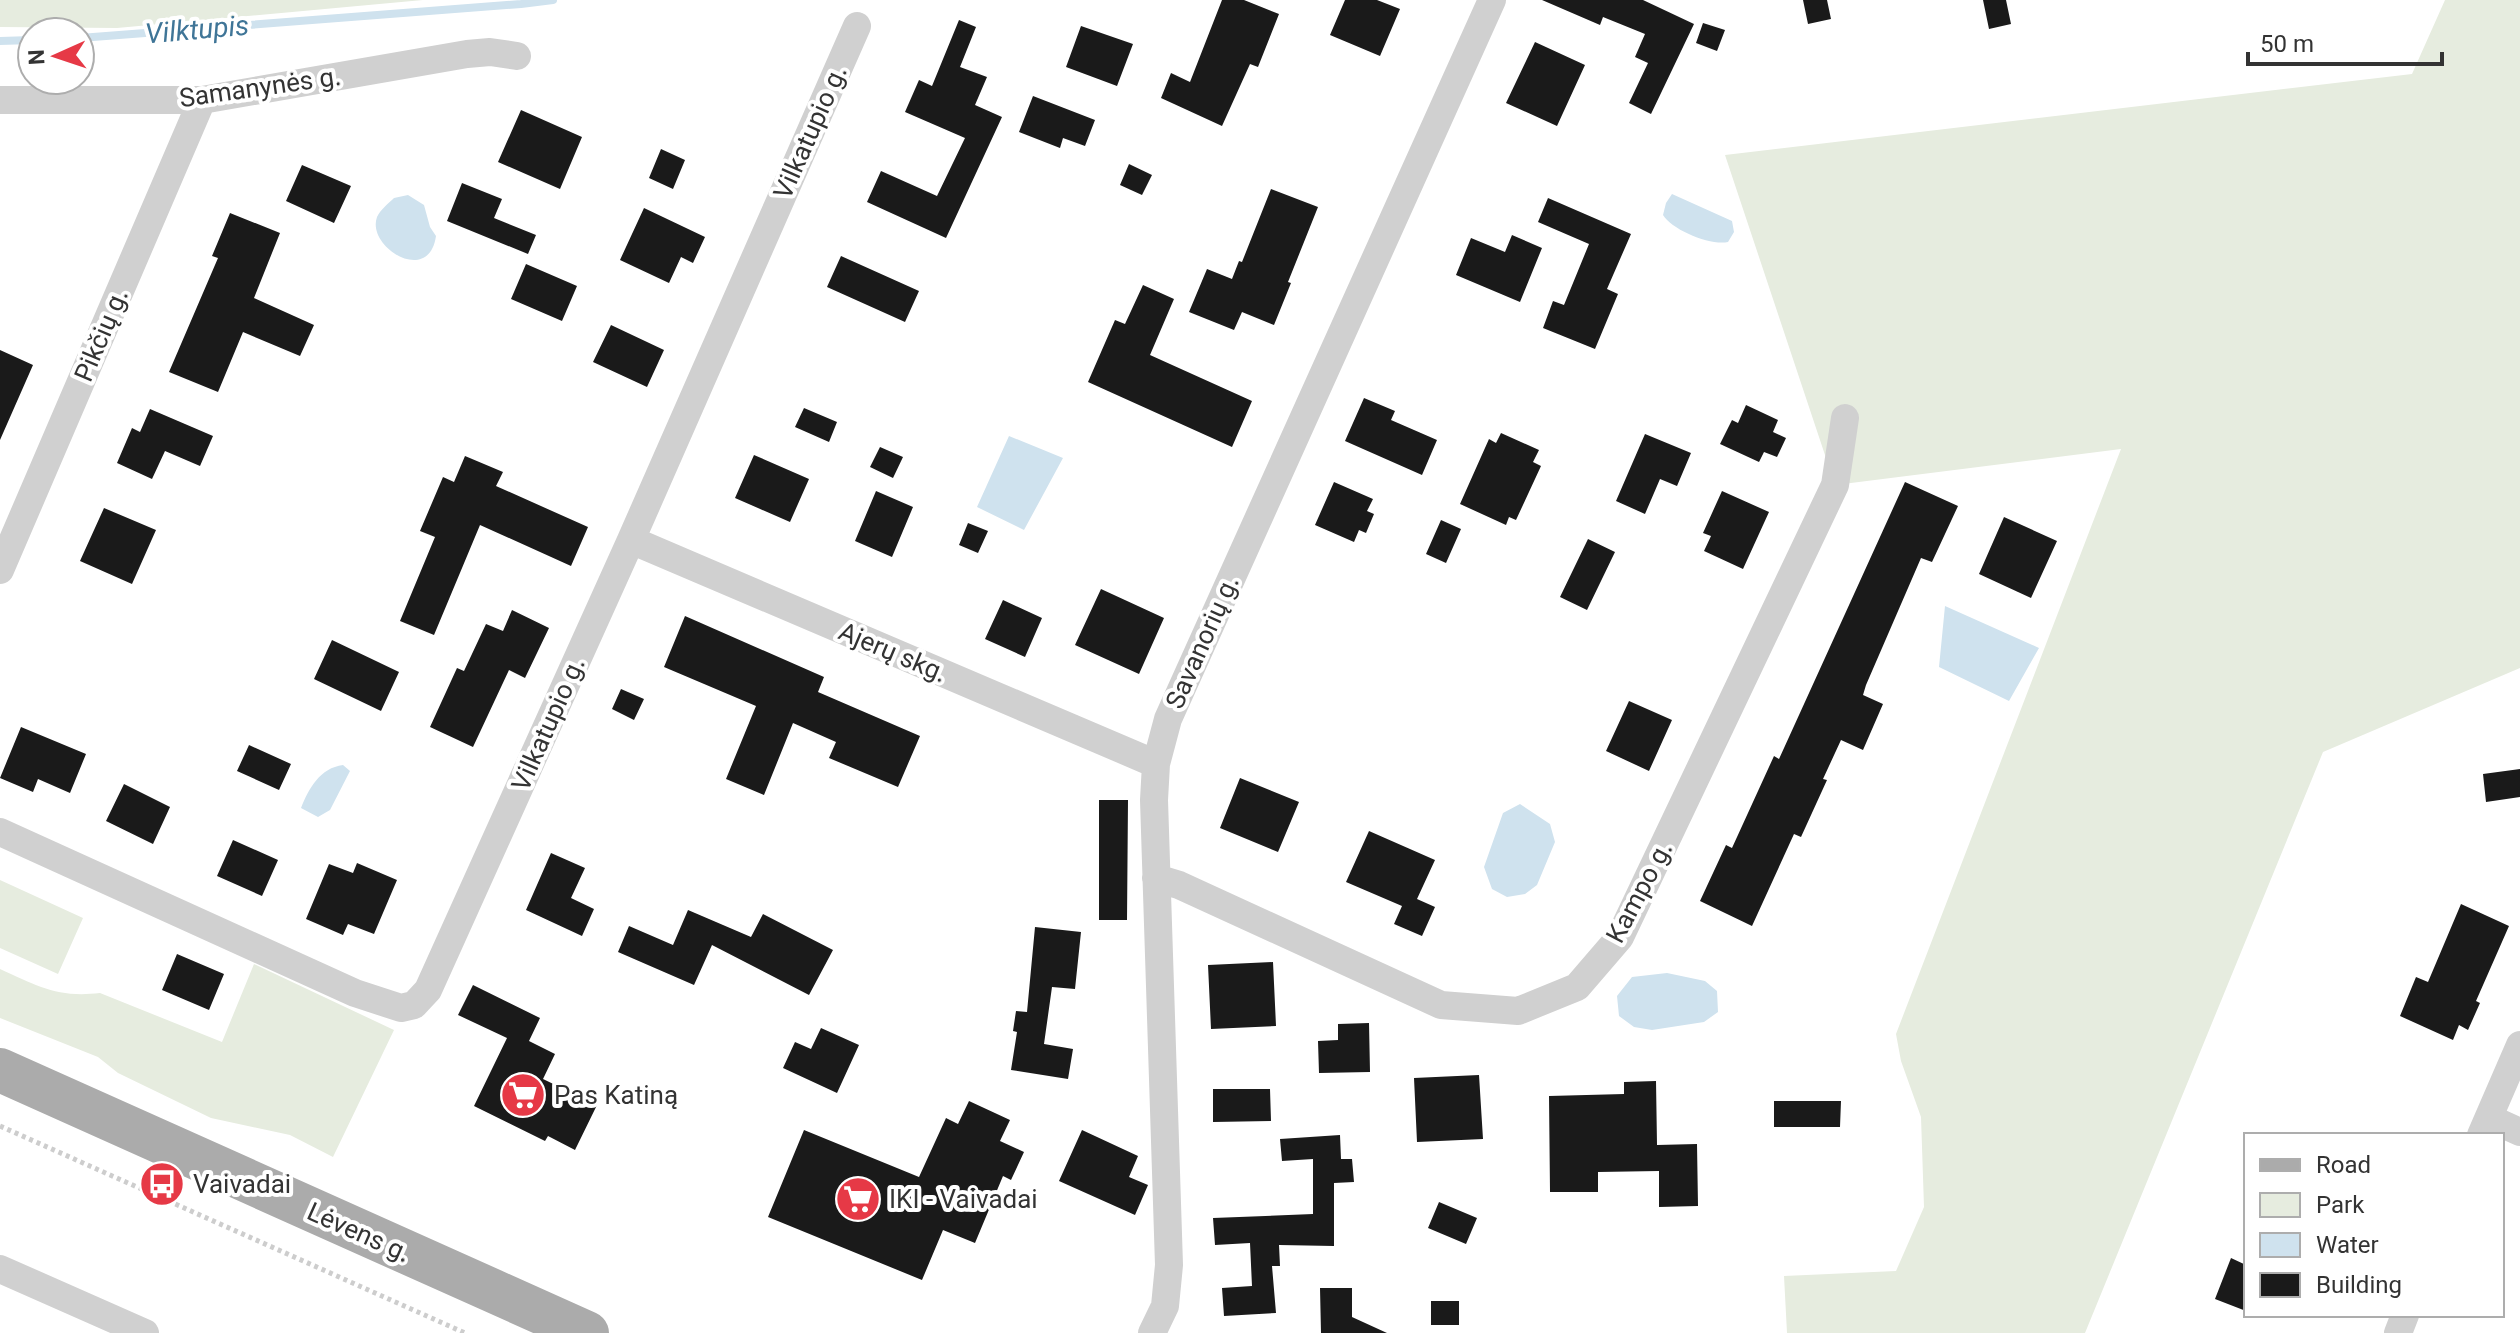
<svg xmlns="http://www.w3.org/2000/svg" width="2520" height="1333" font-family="Roboto,sans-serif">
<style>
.green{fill:#e6ecdf}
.water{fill:#cfe2ee}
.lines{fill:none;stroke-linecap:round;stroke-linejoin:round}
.stream{stroke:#cfe2ee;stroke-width:8}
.building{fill:#1a1a1a}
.path{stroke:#cdcdcd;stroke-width:5;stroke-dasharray:4 4;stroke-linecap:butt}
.street{stroke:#d0d0d0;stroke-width:28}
.primary{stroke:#ababab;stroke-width:44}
.labels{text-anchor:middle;stroke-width:8;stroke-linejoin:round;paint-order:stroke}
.street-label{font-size:26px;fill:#333;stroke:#fff}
.poi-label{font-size:26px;fill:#333;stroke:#fff;text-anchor:start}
.water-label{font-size:28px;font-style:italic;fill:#3f7597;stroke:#fff}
</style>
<rect width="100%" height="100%" fill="#fff"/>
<path class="green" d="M0,0h423l-306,28 -117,-1z
M2445,0h75v668l-197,84 -238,581h-298l-3,-57 112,-5 28,-64 -3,-90 -20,-56 -5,-27 225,-585 -286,36 -110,-330 687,-81z
M0,880l83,38 -25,56 -58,-26z
M254,964l140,66 -61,127 -43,-22 -79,-17 -93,-45 -20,-16 -98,-39v-49c38,17 57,29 100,24l122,49z"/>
<path class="water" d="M1672,194l60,27 2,11 -6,10c-17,4 -56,-12 -65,-27l3,-12z
M408,195l16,10 6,22 6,9c-7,50 -70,11 -59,-19 3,-7 12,-14 17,-19z
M1009,436l54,22 -39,72 -47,-23z
M1945,606l94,42 -30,53 -70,-34z
M343,765l7,6 -20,39 -12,7 -17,-9c8,-20 19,-40 42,-43z
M1520,804l30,20 5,18 -18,43 -12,9 -18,3 -15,-8 -8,-22 19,-54z
M1667,973l38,8 12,10 1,21 -14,10 -52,8 -18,-3 -15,-11 -2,-20 15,-19z"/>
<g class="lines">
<path class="stream" d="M80,38l441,-34 32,-4
M0,41l32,-1"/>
</g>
<path class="building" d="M1222,0h22l35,14 -21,53 -8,-3 -28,62 -61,-28 10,-25 19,9z
M1345,0h32l23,9 -20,47 -50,-21z
M1542,0h101l51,24 -43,90 -22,-11 19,-40 -13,-6 10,-23 -42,-17 -3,8z
M1803,0h24l4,19 -23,5z
M1983,0h23l5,24 -22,5z
M959,20l17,7 -16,40 27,10 -12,28 27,12 -56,121 -79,-36 14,-31 56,25 28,-58 -60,-26 14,-32 13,6z
M1703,23l22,7 -8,21 -21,-8z
M1081,26l52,18 -16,42 -51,-19z
M1535,42l50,23 -28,61 -51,-23z
M1033,96l62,24 -10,26 -22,-8 -3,10 -41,-16z
M521,110l61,27 -22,52 -62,-27z
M661,149l24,11 -12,29 -24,-11z
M1129,164l23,11 -10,20 -22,-10z
M302,165l49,21 -17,37 -48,-22z
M462,183l40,16 -8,19 42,17 -8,19 -81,-33z
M1271,189l47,18 -30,75 3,1 -17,42 -32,-13 -8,18 -45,-18 18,-43 25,10 7,-18 3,1z
M1548,198l83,36 -24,55 11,5 -23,55 -52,-21 10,-27 11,4 25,-61 -51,-22z
M644,208l61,29 -12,26 -12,-6 -12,26 -49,-23z
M230,213l50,20 -26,65 60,27 -14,31 -57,-24 -25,60 -49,-20 49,-114 -6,-2z
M1512,235l30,13 -22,54 -64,-27 15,-37 34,14z
M841,256l78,35 -14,31 -78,-35z
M526,264l51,22 -15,35 -51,-22z
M1143,285l31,14 -24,56 102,46 -20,46 -144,-65 27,-62 10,4z
M611,325l53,25 -17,37 -54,-25z
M0,350l33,15 -33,75z
M1364,398l31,13 -4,9 46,20 -15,35 -77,-34z
M1746,405l32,15 -5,12 13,6 -9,19 -13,-5 -5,10 -39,-18 12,-24 6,3z
M804,408l33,14 -8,20 -34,-15z
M150,409l63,27 -13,30 -35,-15 -13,28 -35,-16 15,-35 8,4z
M1501,433l38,17 -6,12 8,4 -25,54 -7,-3 -3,8 -46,-21 29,-65 7,4z
M1645,434l46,19 -14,33 -17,-7 -15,35 -29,-13z
M880,447l23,10 -10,21 -23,-11z
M754,455l55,24 -19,43 -55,-24z
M465,456l38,16 -7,14 92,41 -17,39 -91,-41 -46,110 -34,-14 35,-84 -15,-6 23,-54 11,5z
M1334,482l39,17 -6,12 7,3 -8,19 -7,-3 -5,12 -39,-17z
M1905,482l53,24 -26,56 -11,-4 -55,127 -3,10 20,9 -20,46 -22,-10 -18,39 4,1 -26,57 -7,-3 -42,92 -52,-25 26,-56 6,3 42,-92 5,3z
M876,491l37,16 -21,50 -37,-16z
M1722,491l47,21 -26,57 -39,-18 7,-15 -8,-3z
M104,508l52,22 -24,54 -52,-23z
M2004,517l53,24 -26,57 -52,-24z
M1441,520l20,9 -15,34 -20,-9z
M968,523l20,8 -10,22 -19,-8z
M1588,539l27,13 -28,58 -27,-13z
M1101,589l63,29 -25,56 -64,-29z
M1003,600l39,18 -17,39 -40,-18z
M512,610l37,18 -24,50 -16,-8 -36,77 -43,-20 27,-59 7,3 22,-47 17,7z
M685,616l139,61 -6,15 102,44 -22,51 -69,-29 7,-16 -43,-19 -29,72 -38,-16 30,-73 -92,-39z
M332,640l67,32 -18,39 -67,-32z
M621,689l23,10 -10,21 -22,-11z
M1629,701l43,19 -23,51 -43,-20z
M21,727l65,27 -16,39 -32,-14 -5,13 -33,-14z
M249,745l42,19 -12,26 -42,-19z
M2520,769v28l-34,5 -3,-28z
M1240,778l59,24 -21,50 -58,-24z
M124,784l46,23 -17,37 -47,-23z
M1099,800h29l-1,120h-28z
M1369,831l66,29 -18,39 18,8 -13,29 -28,-12 8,-18 -56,-24z
M233,840l45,20 -16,36 -45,-20z
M551,853l34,15 -14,30 23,11 -12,27 -56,-26z
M357,863l40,17 -23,54 -26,-10 -5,11 -37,-16 23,-55 24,9z
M2461,904l48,22 -33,75 4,2 -12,27 -9,-5 -6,15 -53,-24 16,-39 12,5z
M688,910l63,27 12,-23 70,36 -24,45 -97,-50 -18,40 -76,-33 11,-26 44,19z
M1035,927l46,5 -6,57 -23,-2 -8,57 29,5 -5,30 -57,-9 6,-38 -4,-1 3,-20 11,1z
M177,954l47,20 -15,36 -47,-20z
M1273,962l3,64 -65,3 -3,-64z
M473,985l67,33 -11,23 26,13 -12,25 54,26 -22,45 -27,-14 -3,5 -71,-35 33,-68 -49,-23z
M1369,1023l1,49 -51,1 -1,-32 20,-1v-16z
M821,1028l38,17 -22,48 -54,-25 12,-26 16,7z
M1479,1075l4,64 -66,3 -3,-64z
M1656,1081l1,64 40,-1 1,62 -39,1v-36l-61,1v20h-48l-1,-96 75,-2v-12z
M1213,1089h57l1,32 -58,1z
M969,1101l41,19 -10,21 24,11 -13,28 -8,-4 -28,67 -32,-13 -21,50 -154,-63 36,-87 115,47 27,-59 12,6z
M1774,1101h67l-1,26h-66z
M1082,1130l56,26 -9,21 19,8 -13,30 -76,-34z
M1340,1135l1,24h11l2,23 -20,1v63l-55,-1 1,21h-8l4,47 -52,3 -2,-28 30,-2 -2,-43 -35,2 -2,-27 100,-4v-55l-31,2 -2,-22z
M1439,1202l38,16 -11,26 -38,-16z
M2231,1258l15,7v46l-31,-12z
M1320,1288h32v29l35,16h-66z
M1431,1301h28v24h-28z"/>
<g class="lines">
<path class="path" d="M0,1126l465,207"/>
<path class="street" d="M0,100h202l265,-46 23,-2 27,4
M631,540l525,224
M0,570l202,-470
M0,832l355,161 46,15 13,-3 14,-15 203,-450 226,-514
M1156,878l23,7 262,120 77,6 59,-24 43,-50 215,-452 10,-67
M2489,1118l31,14
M2481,1135l39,-90
M0,1269l145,64
M1152,1333l13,-27 4,-41 -15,-465 2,-36 12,-45 324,-719
M2398,1333l7,-18"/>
<path class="primary" d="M0,1070l587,263"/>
</g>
<defs>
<g id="supermarket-disc" transform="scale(2.3)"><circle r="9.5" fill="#e63946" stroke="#fff"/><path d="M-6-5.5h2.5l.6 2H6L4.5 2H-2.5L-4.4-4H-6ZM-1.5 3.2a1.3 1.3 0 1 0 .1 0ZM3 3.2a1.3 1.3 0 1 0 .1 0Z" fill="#fff"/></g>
<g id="bus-disc" transform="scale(2.3)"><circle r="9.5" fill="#e63946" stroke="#fff"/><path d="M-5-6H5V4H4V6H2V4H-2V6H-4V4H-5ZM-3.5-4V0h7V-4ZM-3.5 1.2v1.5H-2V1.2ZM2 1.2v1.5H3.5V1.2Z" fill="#fff"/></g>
</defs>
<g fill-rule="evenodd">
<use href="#supermarket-disc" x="523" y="1095"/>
<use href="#bus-disc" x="162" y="1184"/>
<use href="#supermarket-disc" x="858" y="1199"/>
</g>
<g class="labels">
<g class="street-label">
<text transform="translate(260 87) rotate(-8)" y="9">Samanynės g.</text>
<text transform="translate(810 132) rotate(-66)" y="9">Vilkatupio g.</text>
<text transform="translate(101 335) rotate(-67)" y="9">Pikčių g.</text>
<text transform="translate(1202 642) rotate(-66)" y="9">Savanorių g.</text>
<text transform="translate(893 652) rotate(23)" y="9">Ajerų skg.</text>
<text transform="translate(548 724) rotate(-66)" y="9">Vilkatupio g.</text>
<text transform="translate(1639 892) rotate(-62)" y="9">Kampo g.</text>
<text transform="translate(359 1232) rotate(24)" y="9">Lėvens g.</text>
</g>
<g class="poi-label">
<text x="554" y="1104">Pas Katiną</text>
<text x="193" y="1193">Vaivadai</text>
<text x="889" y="1208">IKI - Vaivadai</text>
</g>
<g class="water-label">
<text transform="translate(197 29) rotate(-5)" y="10">Vilktupis</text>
</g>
</g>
<rect x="2244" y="1133" width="260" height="184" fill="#ffffff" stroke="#adadad" stroke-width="2"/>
<rect x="2260" y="1159" width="40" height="12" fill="#ababab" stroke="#adadad" stroke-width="2"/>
<text x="2316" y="1173" font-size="24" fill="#333333">Road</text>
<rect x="2260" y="1193" width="40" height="24" fill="#e6ecdf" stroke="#adadad" stroke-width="2"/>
<text x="2316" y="1213" font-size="24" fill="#333333">Park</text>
<rect x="2260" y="1233" width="40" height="24" fill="#cfe2ee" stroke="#adadad" stroke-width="2"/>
<text x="2316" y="1253" font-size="24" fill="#333333">Water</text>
<rect x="2260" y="1273" width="40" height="24" fill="#1a1a1a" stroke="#adadad" stroke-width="2"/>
<text x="2316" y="1293" font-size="24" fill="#333333">Building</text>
<g transform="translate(56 56) rotate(267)"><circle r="38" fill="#ffffff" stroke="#adadad" stroke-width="2"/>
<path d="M0-6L14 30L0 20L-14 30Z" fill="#e63946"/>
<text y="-12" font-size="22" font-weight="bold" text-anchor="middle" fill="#333333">N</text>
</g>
<path d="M2248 52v12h194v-12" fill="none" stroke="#333333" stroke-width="4"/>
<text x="2260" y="52" font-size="24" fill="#333333" stroke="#ffffff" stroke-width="6" paint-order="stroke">50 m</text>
</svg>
